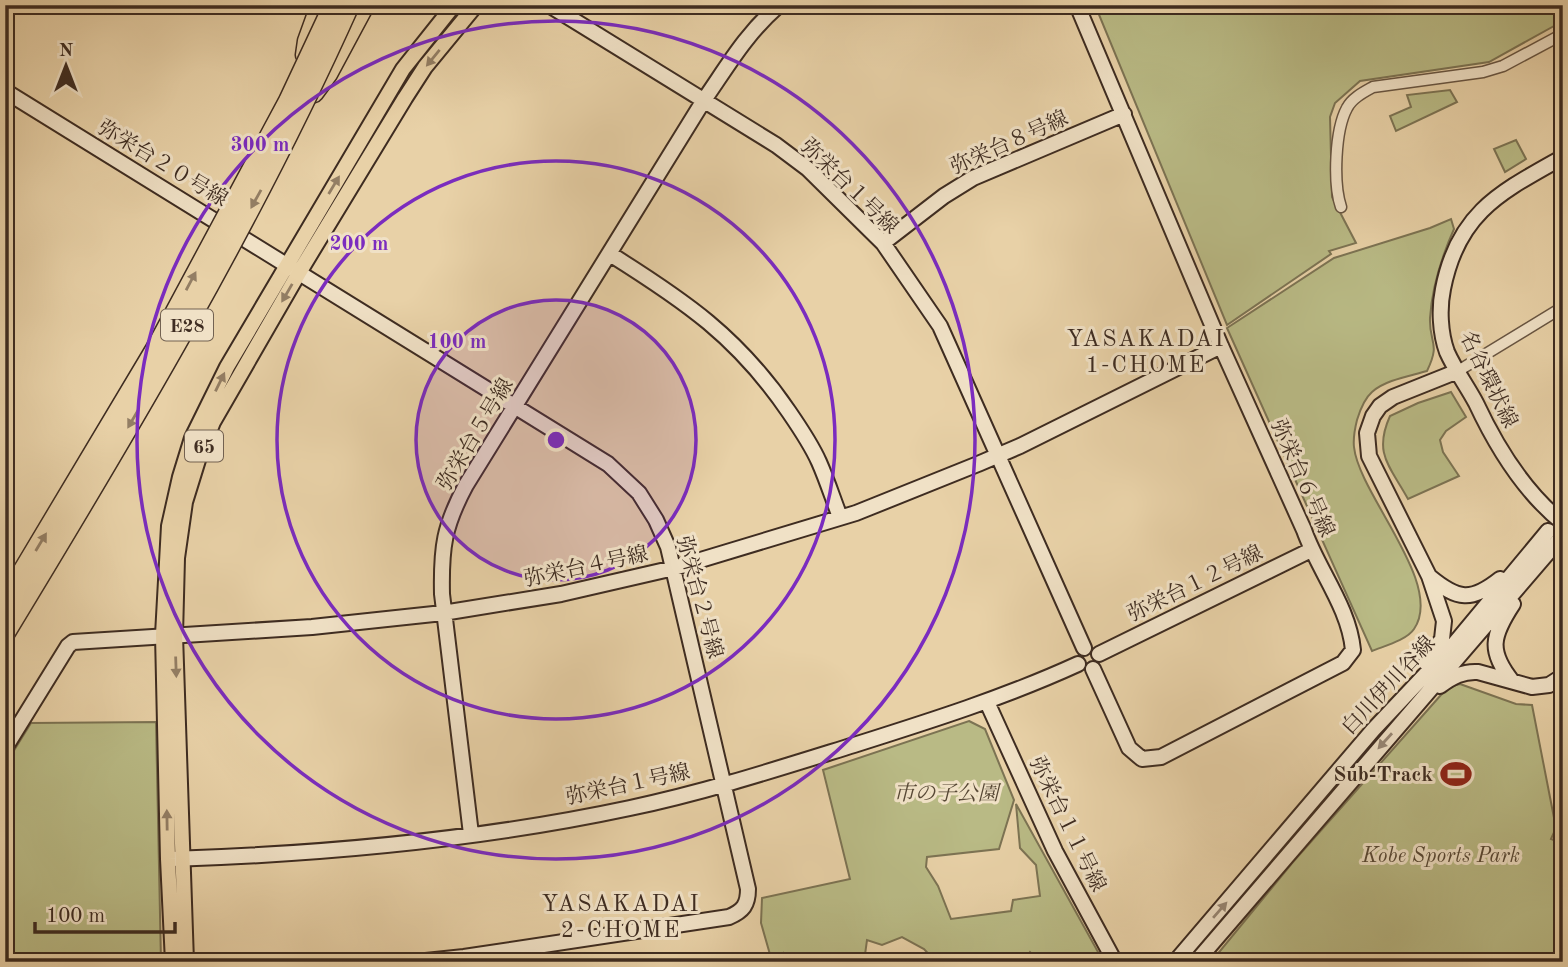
<svg xmlns="http://www.w3.org/2000/svg" width="1568" height="967" font-family="'Old Standard TT','Noto Serif JP',serif">
<style>
.green{fill:#b9ba85;stroke:#7c7353;stroke-width:2}
.lines{fill:none;stroke-linecap:round;stroke-linejoin:round}
.street-casing{stroke:#685542;stroke-width:13}
.secondary-casing{stroke:#3e2c21;stroke-width:18}
.primary-casing{stroke:#3e2c21;stroke-width:18}
.highway-casing{stroke:#3e2c21;stroke-width:21}
.street{stroke:#f0e1c6;stroke-width:10}
.secondary{stroke:#f0e1c6;stroke-width:14}
.primary{stroke:#e8d1a7;stroke-width:14}
.highway{stroke:#e8d1a7;stroke-width:18}
.highway-bridge-casing{stroke:#3e2c21;stroke-width:21;stroke-linecap:butt}
.highway-bridge{stroke:#e8d1a7;stroke-width:18}
.oneway{fill:#937e64}
.oneway2{fill:#978674}
.ring{fill:none;stroke:#7b2cbf;stroke-width:3.5}
.labels{text-anchor:middle;stroke-width:6;stroke-linejoin:round;paint-order:stroke}
.shield{fill:#f0e1c6;stroke:#736252;stroke-width:2}
.shield-label{font-size:19px;font-weight:bold;fill:#3e2c21}
.street-label{font-size:21px;fill:#3e2c21;stroke:#f0e1c6}
.poi-label{font-size:21px;font-weight:bold;fill:#3e2c21;stroke:#f0e1c6;text-anchor:end}
.park-label{font-size:21px;font-style:italic;fill:#574835;stroke:#f0e1c6}
.neighbourhood-label{font-size:23px;letter-spacing:2px;fill:#3e2c21;stroke:#f0e1c6}
.centre{fill:#7b2cbf;stroke:#f0e1c6;stroke-width:3.5}
.ring-label{font-size:21px;text-anchor:middle;font-weight:bold;fill:#7b2cbf;stroke:#f0e1c6;stroke-width:6;stroke-linejoin:round;paint-order:stroke}
</style>
<rect width="100%" height="100%" fill="#e8d1a7"/>
<filter id="stains"><feTurbulence type="fractalNoise" baseFrequency=".00286" numOctaves="4"/><feColorMatrix values="0 0 0 0 .2 0 0 0 0 .09 0 0 0 0 .02 0 0 0 .5 -.17"/></filter>
<radialGradient id="worn" r=".72"><stop offset=".6" stop-color="#630" stop-opacity="0"/><stop offset="1" stop-color="#630" stop-opacity=".3"/></radialGradient>
<path class="green" d="M1095,5h468v16l-74,41 -129,19 -25,22 -5,14 2,80 24,46 -27,8 2,3 -104,71z
M1450,90l7,12 -61,29 -6,-15 21,-9 -4,-12z
M1516,140l10,19 -21,13 -11,-23z
M1451,219l3,10c-12,27 -22,59 -24,89 -1,26 11,24 -3,53 -17,5 -42,9 -55,21 -8,7 -12,18 -15,28 -2,8 -4,18 -3,27 5,48 91,137 60,182 -7,11 -30,17 -42,22l-145,-323 107,-70 96,-30z
M1451,392l15,25 -20,14 -6,9 3,12 16,24 -51,23c-18,-33 -35,-45 -18,-83l28,-13z
M1460,684l56,20 16,1 24,123 -5,11 10,4 2,-15v134h-352l82,-100 155,-175z
M969,721l16,8 29,71 -15,49 -72,8 -1,10 12,19 13,33 60,-8 2,-11 27,-4 -4,-31 -16,-17 -4,-44 87,157 -63,1 -10,-10 -6,10h-88l-12,-13 -22,-12 -20,8 -15,-5 -3,22h-80l-1,-9 -12,5 -10,-35 1,-25 88,-19 -27,-109z
M156,722l5,240h-156v-197l26,-42z"/>
<g class="lines">
<g class="street-casing">
<path id="street" d="M1341,207c-8,-24 -6,-77 6,-99 5,-10 17,-16 26,-21l110,-15 20,-6 60,-32
M1458,371l105,-64"/>
</g>
<g class="secondary-casing">
<path id="secondary" d="M549,5l227,140 32,24 75,74 57,83 144,322
M1077,5l144,341 83,184c14,40 45,77 49,120l-10,13 -182,94 -19,2 -13,-11 -36,-79
M5,91l603,373 31,29 17,27 12,27 80,342c0,16 -5,22 -19,28l-265,40 -48,5
M1563,157c-62,35 -105,55 -120,132 -4,19 -3,44 4,63 8,18 20,34 29,51 21,45 48,89 87,120
M883,243l61,-47 29,-18 151,-64
M610,254c75,47 128,83 179,158 11,16 22,32 30,50 8,18 14,37 21,55
M1430,577c28,23 41,25 70,2
M1099,654l212,-104
M1426,663l16,-24 2,-18 -15,-45 -60,-120 -2,-23 6,-17 7,-10 13,-9 65,-26
M1512,681c-24,-30 -20,-45 1,-77
M1440,686c12,-9 23,-15 38,-14l54,15 17,-2 14,-9
M987,702l68,149 60,111
M5,748l63,-102 5,-4 239,-15 131,-14 118,-19 113,-26 182,-55 122,-49 42,-18 201,-100
M471,834l-29,-240c-1,-47 2,-68 24,-109l238,-385c25,-36 41,-65 75,-95
M172,859c153,-5 308,-19 458,-51 76,-16 150,-40 224,-63 76,-24 152,-48 224,-81
M1175,962l198,-232 82,-87 93,-112
M1196,962l362,-421"/>
</g>
<g class="primary-casing">
<path id="primary" d="M173,962l-5,-103 -5,-224 6,-109 11,-49 12,-39 35,-71 176,-298 51,-64
M186,962l-11,-327 2,-77 8,-56 13,-42 15,-38 87,-151 105,-173 20,-31 51,-62"/>
</g>
<g class="highway-casing">
<path id="highway" d="M305,55l2,-14 13,-36
M314,93l14,-19 37,-69"/>
</g>
<use href="#street" class="street"/>
<use href="#secondary" class="secondary"/>
<use href="#primary" class="primary"/>
<use href="#highway" class="highway"/>
<g class="highway-bridge-casing">
<path id="highway-bridge" d="M5,600l150,-251 133,-248 45,-96
M5,634c124,-204 247,-410 345,-629"/>
</g>
<use href="#highway-bridge" class="highway-bridge"/>
</g>
<defs><path id="oneway-solid" d="M-6-.8H1V-3.2L6.5 0L1 3.2V.8H-6Z" transform="scale(1.75)"/></defs>
<g class="oneway">
<use href="#oneway-solid" transform="translate(433 58) rotate(129)"/>
<use href="#oneway-solid" transform="translate(334 185) rotate(-59)"/>
<use href="#oneway-solid" transform="translate(256 199) rotate(119)"/>
<use href="#oneway-solid" transform="translate(191 281) rotate(-62)"/>
<use href="#oneway-solid" transform="translate(287 293) rotate(120)"/>
<use href="#oneway-solid" transform="translate(220 382) rotate(-64)"/>
<use href="#oneway-solid" transform="translate(133 419) rotate(120)"/>
<use href="#oneway-solid" transform="translate(41 542) rotate(-59)"/>
<use href="#oneway-solid" transform="translate(176 667) rotate(88)"/>
<use href="#oneway-solid" transform="translate(167 820) rotate(-91)"/>
</g>
<g class="oneway2">
<use href="#oneway-solid" transform="translate(1385 741) rotate(132)"/>
<use href="#oneway-solid" transform="translate(1220 910) rotate(-49)"/>
</g>
<circle cx="556" cy="440" r="140" fill="#7b2cbf" fill-opacity=".12"/>
<g class="ring">
<circle cx="556" cy="440" r="140"/>
<circle cx="556" cy="440" r="279"/>
<circle cx="556" cy="440" r="419"/>
</g>
<defs>
<g id="stadium-bare" transform="scale(2.415)"><path d="M0-5a6.5 5 0 1 0 0 10a6.5 5 0 1 0 0-10ZM-3.5-1.8h7v3.6h-7Z" fill="#8f2418" stroke="#f0e1c6" stroke-width="2.5" paint-order="stroke"/></g>
</defs>
<g fill-rule="evenodd">
<use href="#stadium-bare" x="1456" y="774"/>
</g>
<g class="labels">
<g class="shield">
<rect x="161" y="309.5" width="52" height="31" rx="5"/>
<rect x="185" y="430.5" width="38" height="31" rx="5"/>
</g>
<g class="shield-label">
<text x="187" y="332">E28</text>
<text x="204" y="453">65</text>
</g>
<g class="street-label">
<text transform="translate(1009 142) rotate(-24)" y="7">弥栄台８号線</text>
<text transform="translate(163 163) rotate(31)" y="7">弥栄台２０号線</text>
<text transform="translate(850 186) rotate(44)" y="7">弥栄台１号線</text>
<text transform="translate(1489 379) rotate(64)" y="7">名谷環状線</text>
<text transform="translate(475 434) rotate(-59)" y="7">弥栄台５号線</text>
<text transform="translate(1303 478) rotate(66)" y="7">弥栄台６号線</text>
<text transform="translate(586 566) rotate(-12)" y="7">弥栄台４号線</text>
<text transform="translate(1195 583) rotate(-26)" y="7">弥栄台１２号線</text>
<text transform="translate(700 597) rotate(75)" y="7">弥栄台２号線</text>
<text transform="translate(1388 685) rotate(-47)" y="7">白川伊川谷線</text>
<text transform="translate(628 784) rotate(-12)" y="7">弥栄台１号線</text>
<text transform="translate(1068 824) rotate(64)" y="7">弥栄台１１号線</text>
</g>
<g class="poi-label">
<text x="1433" y="781">Sub-Track</text>
</g>
<g class="park-label">
<text x="946" y="800">市の子公園</text>
<text x="1441" y="862">Kobe Sports Park</text>
</g>
<g class="neighbourhood-label">
<text x="1146" y="346">YASAKADAI<tspan x="1146" dy="26">1-CHOME</tspan></text>
<text x="621" y="911">YASAKADAI<tspan x="621" dy="26">2-CHOME</tspan></text>
</g>
</g>
<circle cx="556" cy="440" r="10" class="centre"/>
<g class="ring-label">
<text x="260" y="151">300 m</text>
<text x="359" y="250">200 m</text>
<text x="457" y="348">100 m</text>
</g>
<rect width="1568" height="967" fill="none" stroke="#e8d1a7" stroke-width="28"/>
<rect x="7" y="7" width="1554" height="953" fill="none" stroke="#3e2c21" stroke-width="3.5"/>
<rect x="14" y="14" width="1540" height="939" fill="none" stroke="#3e2c21" stroke-width="2"/>
<g transform="translate(66 66)" stroke="#f0e1c6" stroke-width="5" paint-order="stroke">
<path d="M0-5L12 26L0 18L-12 26Z" fill="#3e2c21"/>
<text y="-10" font-size="19" font-weight="bold" text-anchor="middle" fill="#3e2c21">N</text>
</g>
<path d="M35 922v10h140v-10" fill="none" stroke="#3e2c21" stroke-width="3.5"/>
<text x="46" y="922" font-size="21" fill="#3e2c21" stroke="#f0e1c6" stroke-width="5" paint-order="stroke">100 m</text>
<rect width="100%" height="100%" filter="url(#stains)"/>
<rect width="100%" height="100%" fill="url(#worn)"/>
</svg>
